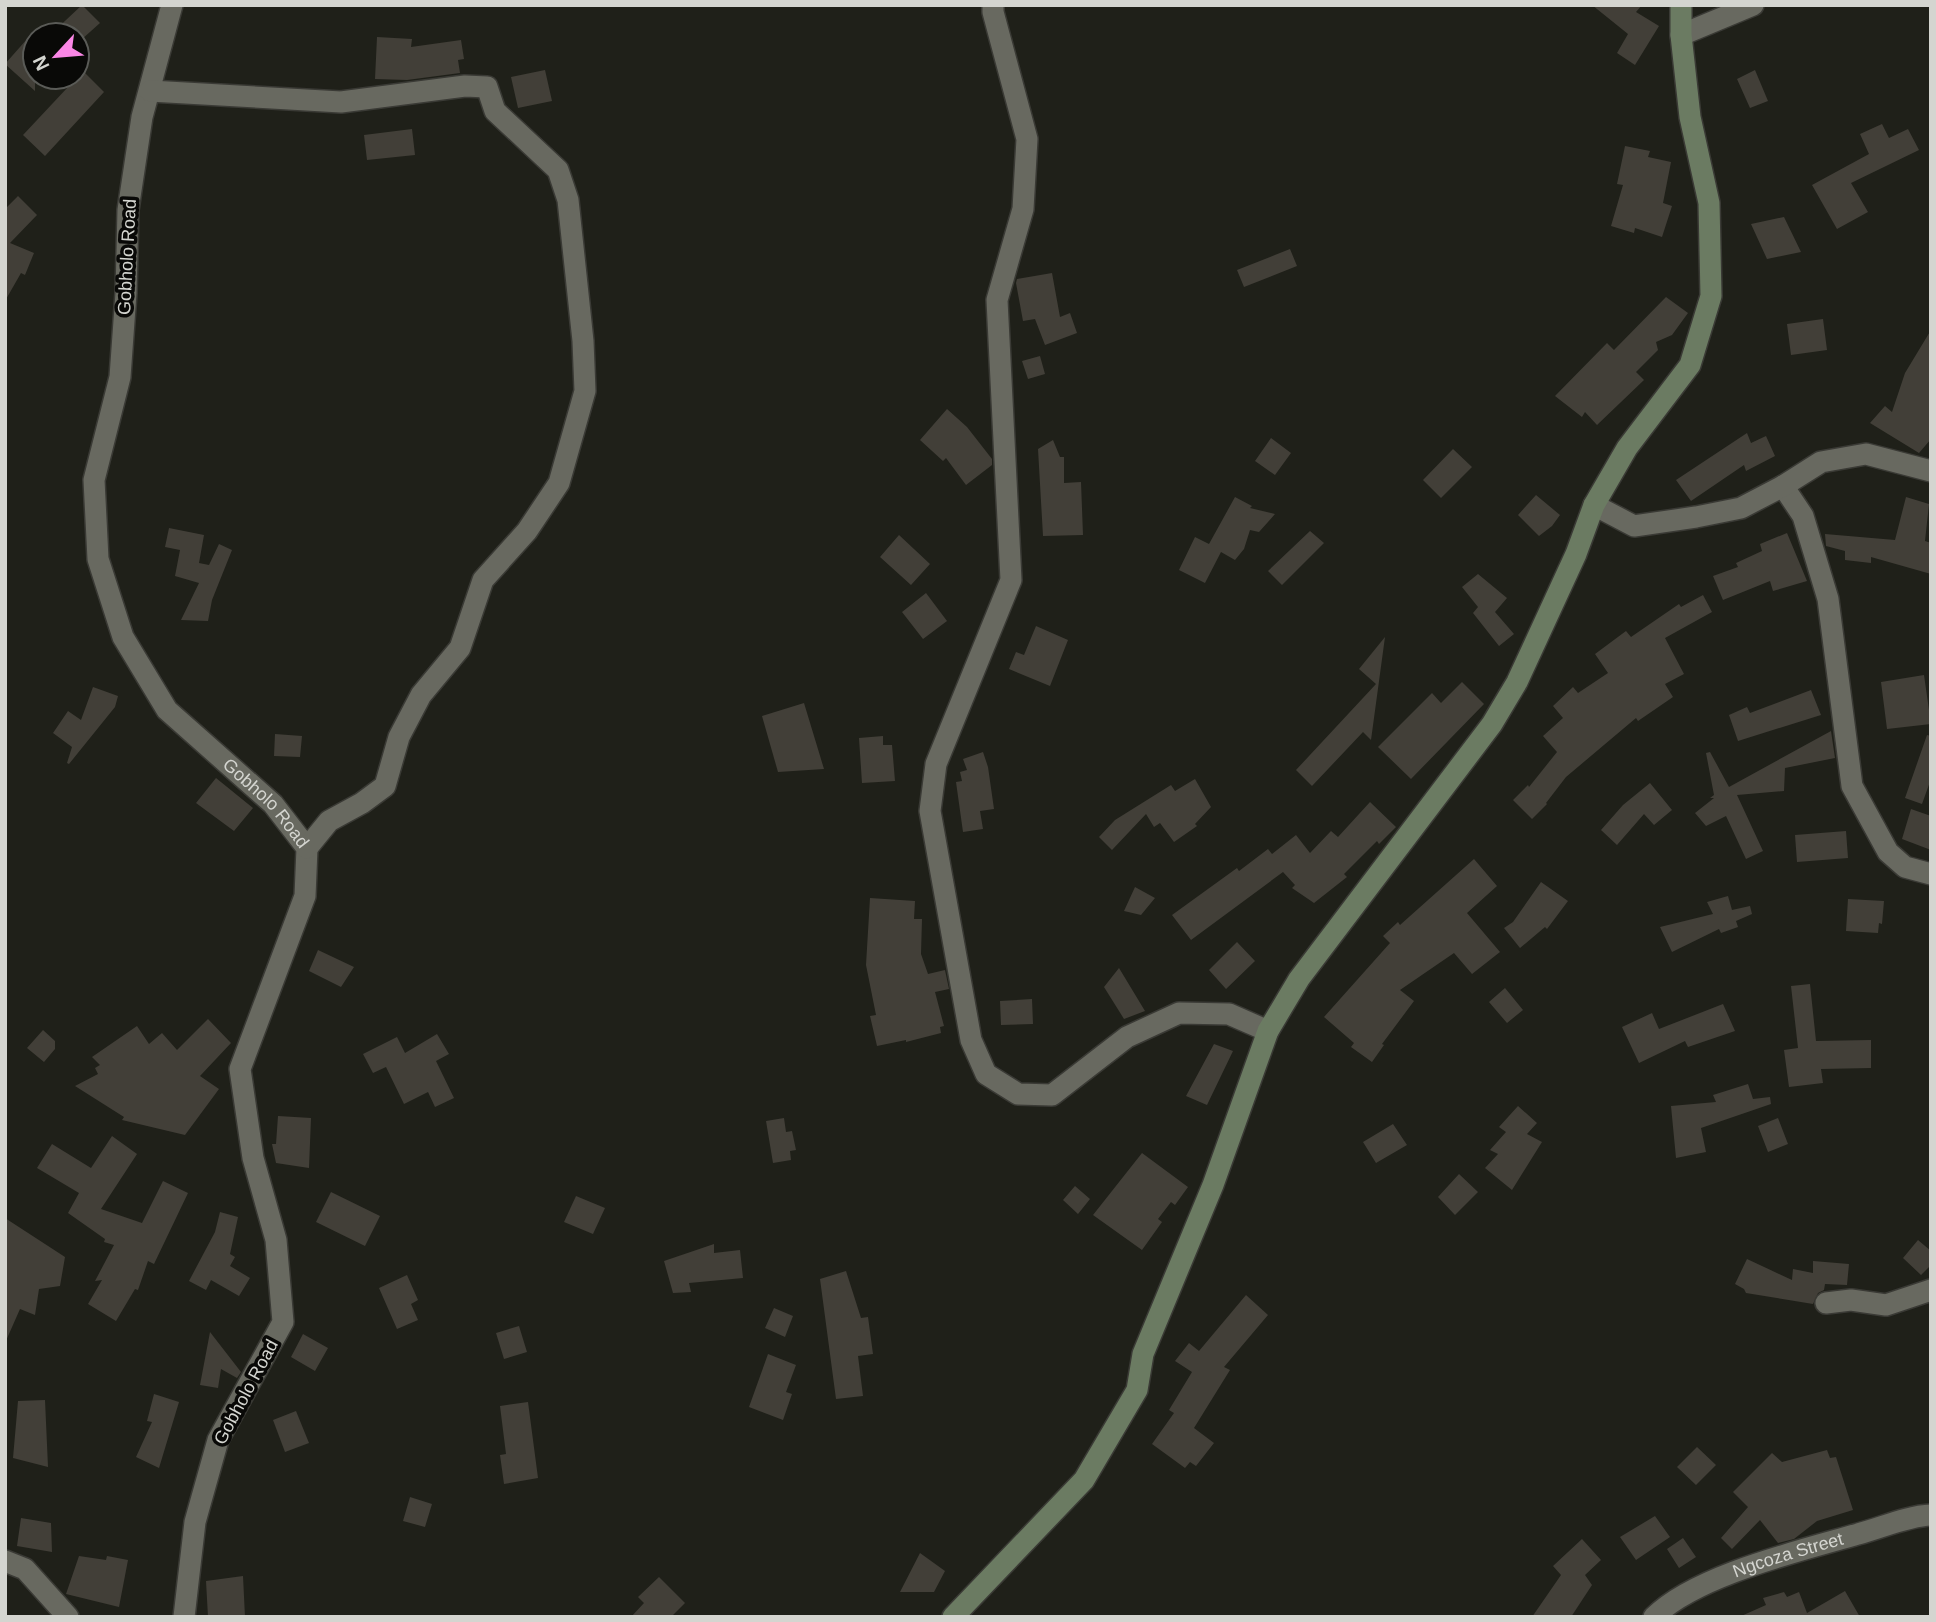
<svg xmlns="http://www.w3.org/2000/svg" width="1936" height="1622" font-family="Arial,sans-serif">
<style>
.building{fill:#423f38}
.lines{fill:none;stroke-linecap:round;stroke-linejoin:round}
.street-casing{stroke:#3a3a35;stroke-width:24}
.secondary-casing{stroke:#3a3a35;stroke-width:24}
.street{stroke:#686960;stroke-width:21}
.secondary{stroke:#6b7b62;stroke-width:21}
.labels{text-anchor:middle;stroke-width:7;stroke-linejoin:round;paint-order:stroke}
.street-label{font-size:18px;fill:#d4d5d0;stroke:#090907}
</style>
<rect width="100%" height="100%" fill="#1f2019"/>
<path class="building" d="M82,5l18,18 -19,17 -4,-5h-27z
M1592,5h50l-6,7 23,14 -24,39 -18,-12 11,-19z
M35,30v61l-30,-27z
M377,37l35,2 -1,8 50,-7 3,19 -6,1 2,13 -53,7 -32,-1z
M545,70l7,31 -34,7 -7,-31z
M1755,70l13,31 -18,7 -13,-29z
M83,71l21,21 -59,64 -22,-21z
M1882,124l7,14 19,-9 11,21 -68,33 17,29 -31,17 -25,-44 57,-31 -9,-20z
M412,129l3,26 -48,5 -3,-25z
M1625,146l25,5 -2,6 23,5 -8,41 9,3 -10,31 -27,-9 -1,5 -23,-7 12,-41 -6,-1z
M18,196l19,19 -27,28 24,10 -9,22 -4,-2 -16,28v-92z
M1784,217l17,35 -34,7 -16,-35z
M1290,249l7,17 -53,21 -7,-17z
M1052,273l8,44 10,-4 7,20 -32,12 -10,-26 -12,2 -7,-38 1,-4z
M1666,297l22,16 -16,22 -16,7 2,8 -22,22 8,8 -47,45 -12,-13 -3,5 -27,-21 52,-53 7,7z
M1823,319l4,31 -36,5 -4,-31z
M1931,330v109l-12,14 -49,-30 15,-17 7,6 13,-39z
M1040,356l5,18 -17,5 -6,-18z
M947,409l20,18 25,32v6l-26,20 -20,-27 -3,3 -23,-21z
M1747,433l4,10 15,-7 9,20 -29,15 -2,-6 -53,36 -15,-21z
M1271,438l20,15 -16,22 -20,-14z
M1053,440l7,17h4v26l17,-1 2,53 -40,1 -5,-87z
M1453,449l19,18 -31,31 -18,-18z
M1536,495l24,20 -8,11 -13,10 -21,-21z
M1235,497l17,9 -2,2 25,6 -16,18 -9,-2 -6,19 -9,11 -14,-8 -16,31 -26,-13 16,-33 14,7z
M1906,497l23,7 -4,37 6,2v31l-60,-17v6l-26,-3v-9l-19,-5 -1,-12 70,6z
M169,528l35,7 -5,28 10,2 10,-21 13,6 -20,50 -4,21 -27,-1 18,-37 -24,-7 5,-26 -15,-3z
M1310,531l14,12 -42,42 -14,-14z
M1787,533l20,48 -34,10 -3,-10 -47,19 -10,-24 25,-9 -2,-4 26,-12 -2,-7z
M899,535l31,29 -19,21 -31,-28z
M1478,574l29,24 -12,14 19,22 -15,12 -26,-33 5,-6 -16,-20z
M926,593l21,28 -24,18 -21,-27z
M1703,595l9,17 -47,26 19,36 -19,10 8,13 -35,24 -2,-3 -70,59 -20,26 1,1 -15,15 -19,-19 15,-15 1,2 28,-35 -14,-16 20,-18 -10,-12 20,-19 5,6 30,-20 -13,-19 31,-23 5,6 48,-33 2,3z
M1036,626l32,14 -18,46 -41,-17 7,-17 8,3z
M1385,637l-14,103 -8,-8 -51,54 -16,-16 80,-86 -17,-15z
M1924,675l7,49 -44,5 -6,-47z
M1462,682l22,22 -73,75 -33,-32 54,-54 9,10z
M93,687l25,9 -3,11 -46,57 -2,-1 5,-16 -19,-14 15,-22 13,9z
M1811,690l10,25 -83,26 -9,-26 18,-8 3,6z
M804,703l20,66 -46,3 -16,-56z
M1831,731l4,27 -50,10 -1,23 -47,4 26,56 -17,8 -20,-43 -20,10 -11,-13 19,-15h-4l4,-3 -8,-42 4,-1 19,35z
M275,734l27,2 -2,21 -26,-1z
M1927,735l4,1v43l-9,25 -17,-6z
M883,736v9h9l3,36 -33,2 -3,-45z
M983,752l5,15 6,42 -14,2 3,18 -20,3 -7,-50 6,-1 -2,-9 7,-2 -4,-11z
M216,778l37,30 -19,23 -38,-28z
M1195,779l16,28 -16,17 2,2 -23,16 -14,-19 -6,4 -8,-13 -34,36 -13,-13 16,-17 56,-35 4,6z
M1650,783l22,27 -18,15 -10,-11 -27,31 -16,-15 22,-25z
M1370,802l26,25 -17,17 -2,-3 -33,33 3,3 -33,26 -22,-15 3,-3 -12,-13 -92,68 -19,-25 65,-47 2,3 29,-22 4,5 24,-19 14,18 21,-22 7,6z
M1911,809l20,7v34l-29,-11z
M1846,831l2,27 -51,4 -2,-27z
M1474,859l23,27 -30,27 33,39 -28,22 -18,-21 -54,37 14,11 -32,43 2,1 -12,17 -21,-15 3,-4 -30,-26 66,-74 -7,-7 15,-14 2,3z
M1541,882l27,19 -21,28 -2,-2 -25,21 -16,-20 9,-6z
M1135,887l20,11 -14,17 -17,-4z
M1728,896l4,14 18,-4 2,8 -16,7 2,6 -17,6 -2,-4 -47,23 -12,-25 53,-13 -6,-12z
M870,898l45,3 -1,18h8l-1,35 7,20 17,-4 4,19 -14,3 9,34 -4,1 1,6 -35,9v-2l-29,6 -7,-30 6,-1 -10,-50z
M1848,899l36,2 -2,23 -3,-1 -1,10 -32,-2z
M1237,942l18,19 -29,28 -17,-19z
M318,950l36,17 -13,20 -32,-16z
M1119,968l26,43 -21,8 -20,-32z
M1810,984l6,57 55,-1v28l-50,1 2,14 -34,4 -5,-37 14,-2 -7,-62z
M1505,988l18,22 -16,13 -18,-21z
M1032,999l1,25 -32,1 -1,-24z
M1723,1004l12,27 -47,16 -3,-6 -46,22 -17,-36 30,-14 7,16z
M208,1019l23,24 -31,33 19,13 -34,46 -63,-15 2,-3 -49,-31 23,-12 -3,-6 5,-3 -8,-8 45,-31 12,18 13,-11 15,17z
M43,1030l12,11v8l-11,13 -17,-14z
M437,1034l12,20 -13,7 18,37 -19,9 -7,-15 -24,12 -18,-37 -13,6 -10,-19 34,-17 8,16z
M1214,1044l19,7 -26,54 -21,-9z
M1748,1084l5,15 17,-2 1,7 -70,24 5,24 -30,6 -5,-52 45,-4 -3,-7z
M1518,1106l19,17 -10,11 15,8 -30,48 -27,-22 13,-14 -8,-4 16,-18 -7,-5z
M278,1116l33,2 -2,50 -33,-5 -4,-19h4z
M784,1118l2,14 6,-1 4,19 -6,1 1,9 -18,3 -7,-42z
M1778,1118l10,26 -20,8 -10,-26z
M1393,1124l14,21 -31,18 -13,-21z
M112,1136l25,18 -36,55 41,14 21,-42 25,12 -34,71 -6,-3 -10,29 -3,-1 -19,32 -28,-17 14,-24 -7,1 19,-36 -10,-3 1,-3 -37,-26 11,-20 -42,-25 15,-24 39,24z
M1142,1153l46,34 -13,18 -4,-3 -13,17 4,3 -20,28 -49,-35z
M1459,1174l19,18 -23,23 -17,-18z
M1075,1186l15,13 -12,15 -15,-14z
M331,1192l49,24 -15,30 -49,-24z
M576,1196l29,12 -12,26 -29,-12z
M220,1212l18,5 -8,37 5,3 -5,9 20,12 -11,18 -28,-16 -5,10 -17,-9 26,-49z
M5,1218l60,39 -5,29 -21,3 -4,26 -15,-6 -15,34z
M1918,1240l13,11v14l-10,10 -18,-17z
M714,1244v9l26,-3 3,28 -54,5 2,9 -18,1 -9,-32z
M1747,1259l45,21 1,-11 20,4v-12l36,3 -2,21 -22,-1 -1,6 -6,3 -5,11 -67,-11 -2,-4 -9,-5z
M846,1271l15,47 7,-1 5,37 -15,2 5,40 -27,3 -16,-120z
M407,1275l11,25 -7,4 7,16 -21,9 -18,-41z
M1246,1295l22,20 -44,52 6,3 -36,58 20,15 -18,23 -6,-4 -5,6 -33,-24 22,-31 -5,-3 23,-38 -17,-11 14,-18 10,8z
M774,1308l19,8 -8,21 -20,-9z
M519,1326l8,26 -23,7 -8,-26z
M210,1332l31,40 -4,6 -16,-9 -3,19 -18,-3z
M303,1334l25,14 -13,23 -24,-14z
M768,1354l28,11 -10,27 6,2 -9,26 -34,-13z
M154,1394l25,8 -20,66 -23,-11 16,-35 -5,-1z
M45,1400l3,67 -35,-9 5,-57z
M528,1402l10,76 -34,6 -4,-29 6,-1 -6,-48z
M296,1411l13,32 -24,9 -12,-32z
M1697,1447l19,18 -20,20 -19,-18z
M1827,1450l3,8 6,-1 17,53 -36,11 -23,18 -16,4 -18,-23 -28,29 -11,-11 27,-31 -15,-15 39,-39 10,9z
M410,1497l22,7 -7,23 -22,-6z
M1655,1516l15,21 -34,23 -16,-23z
M21,1518l30,5 1,29 -35,-6z
M1683,1538l13,19 -17,11 -12,-19z
M1582,1539l19,21 -16,15 7,10 -21,32h-39l29,-42 -8,-9z
M920,1553l25,18 -11,21h-34z
M79,1556l27,4 1,-4 21,4 -9,47 -53,-13z
M243,1576l2,41h-37l-2,-36z
M659,1577l26,26 -14,14h-40l13,-14 -6,-6z
M1845,1591l15,26h-121l27,-12 -3,-7 21,-6 3,5 12,-5 8,21z"/>
<g class="lines">
<g class="street-casing">
<g id="street">
<path id="s1" d="M172,5l-30,112 -14,93 -2,83 -6,84 -26,103 4,79 25,78 44,73 106,94 34,44 -2,48 -65,173 13,89 23,82 7,82 -65,118 -23,82 -11,95"/>
<path d="M993,5v7l34,127 -4,70 -26,91 14,280 -75,184 -6,47 41,229 15,34 32,20 34,1 75,-58 52,-24 50,1 39,17"/>
<path d="M1681,35l72,-30"/>
<path d="M150,91l191,11 124,-16 22,1 8,24 63,59 10,30 15,141 2,50 -26,92 -32,48 -44,49 -23,68 -39,47 -22,42 -14,49 -23,17 -33,18 -22,27"/>
<path d="M1783,486l20,30 25,83 24,187 36,66 17,15 26,7"/>
<path d="M1594,505l40,21 62,-9 45,-9 42,-22 38,-24 45,-8 65,17"/>
<path d="M1826,1303l25,-3 35,5 45,-15"/>
<path d="M5,1561l20,8 43,48"/>
<path id="s2" d="M1654,1617c42,-42 146,-66 204,-83 23,-6 49,-18 73,-19"/>
</g>
</g>
<g class="secondary-casing">
<path id="secondary" d="M953,1617l131,-137 53,-90 6,-36 70,-169 55,-154 31,-52 193,-255 25,-42 59,-128 18,-49 33,-57 63,-83 21,-69 -2,-93 -19,-86 -9,-82v-30"/>
</g>
<use href="#street" class="street"/>
<use href="#secondary" class="secondary"/>
</g>
<g class="labels">
<g class="street-label">
<text transform="translate(127 257) rotate(-87)" y="6">Gobholo Road</text>
<text dy="6" stroke="none"><textPath href="#s1" startOffset="866">Gobholo Road</textPath></text>
<text transform="translate(246 1392) rotate(-62)" y="6">Gobholo Road</text>
<text dy="6" stroke="none"><textPath href="#s2" startOffset="149">Ngcoza Street</textPath></text>
</g>
</g>
<rect width="1936" height="1622" fill="none" stroke="#d4d5d0" stroke-width="14"/>
<g transform="translate(56 56) rotate(244)"><circle r="33" fill="#090907" stroke="#5a5b57" stroke-width="2"/>
<path d="M0-5L12 26L0 18L-12 26Z" fill="#fb87e6"/>
<text y="-10" font-size="19" font-weight="bold" text-anchor="middle" fill="#d4d5d0">N</text>
</g>
</svg>
